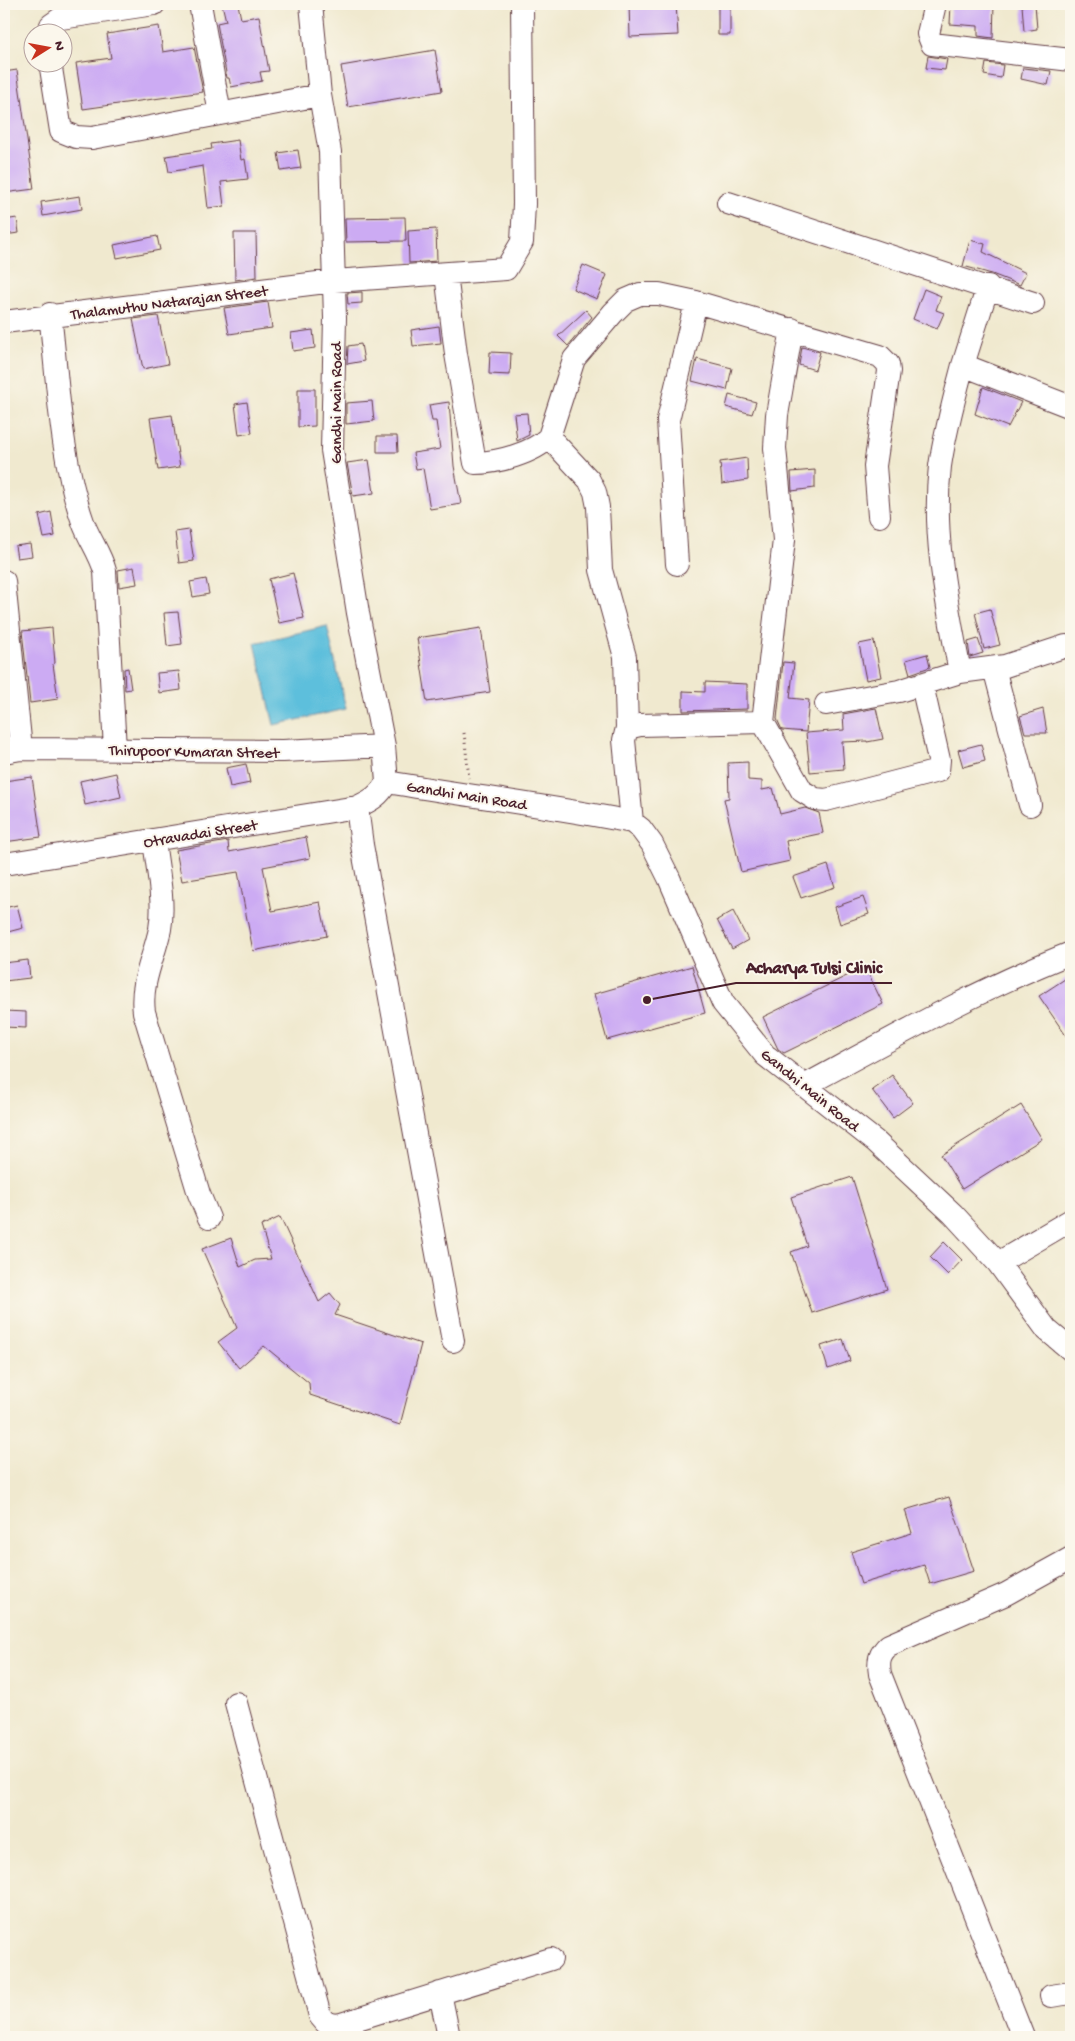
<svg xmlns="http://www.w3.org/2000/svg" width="1075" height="2041" font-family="'Gochi Hand',sans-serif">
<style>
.water{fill:#5dbfdc;stroke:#546f84}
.building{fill:#ccabf3}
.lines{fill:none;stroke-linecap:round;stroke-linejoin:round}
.minor-casing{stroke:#633d44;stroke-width:24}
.path{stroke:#633d44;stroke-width:3;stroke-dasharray:1 4;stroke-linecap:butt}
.minor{stroke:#fff;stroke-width:22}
.labels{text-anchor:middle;stroke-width:4;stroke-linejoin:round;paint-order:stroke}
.street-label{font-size:16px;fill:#4a1f2b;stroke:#fbf7ec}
.leader{fill:none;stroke:#4a1f2b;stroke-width:2}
.callout-dot{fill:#4a1f2b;stroke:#fbf7ec;stroke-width:2}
.callout-label{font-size:18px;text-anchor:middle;font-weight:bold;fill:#4a1f2b;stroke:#fbf7ec;stroke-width:4;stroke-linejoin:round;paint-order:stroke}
</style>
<rect width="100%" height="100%" fill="#fbf7ec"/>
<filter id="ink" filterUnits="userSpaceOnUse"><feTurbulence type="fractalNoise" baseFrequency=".02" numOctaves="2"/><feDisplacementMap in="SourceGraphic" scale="10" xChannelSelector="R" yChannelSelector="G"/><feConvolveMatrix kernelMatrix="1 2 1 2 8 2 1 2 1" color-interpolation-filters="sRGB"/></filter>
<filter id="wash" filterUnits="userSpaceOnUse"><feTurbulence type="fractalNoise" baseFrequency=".0096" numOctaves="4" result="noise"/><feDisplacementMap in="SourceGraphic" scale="20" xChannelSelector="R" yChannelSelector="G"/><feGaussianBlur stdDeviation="1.12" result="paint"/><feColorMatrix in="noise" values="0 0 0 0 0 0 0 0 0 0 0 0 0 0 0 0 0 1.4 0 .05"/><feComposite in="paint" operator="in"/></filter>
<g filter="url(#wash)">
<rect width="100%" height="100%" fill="#f0e9cf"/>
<path class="water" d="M327,626l19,83 -72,16 -19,-82z"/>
<g id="blocks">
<path class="building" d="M222,4h16l3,15 18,-3 10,55 -9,1 2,9 -31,6 -2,-9h-2l-10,-55 9,-2z
M629,4h47l2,31 -48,2z
M718,4h12v31h-12z
M951,4h43l-1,34 -15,-2v-10l-28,-2z
M1035,4l2,25 -13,2 -2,-26z
M159,26l4,26 31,-5 9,45 -120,17 -7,-46 35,-5 -4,-24z
M435,50l7,41 -94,16 -7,-41z
M928,56l19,3 -2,11 -19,-2z
M986,63l17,2 -2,13 -17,-3z
M1023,68l28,3 -3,14 -27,-6z
M17,70l17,119 -30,4v-121z
M238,140l3,20 4,-1 3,20 -27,3 3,24 -16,2 -5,-42 -34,6 -3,-16 46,-7 -1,-5z
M298,150l3,18 -20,3 -3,-18z
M80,196l2,13 -39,7 -2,-14z
M405,217l1,24 -60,1 -1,-24z
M17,218l2,15 -15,2v-15z
M436,229l1,32 -28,2 -1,-32z
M234,233h22l1,44 -22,3z
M157,236l3,14 -43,8 -3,-13z
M970,240l15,4 -2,8 43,21 -6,12 -28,-11 -29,-8z
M583,265l24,10 -10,24 -24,-10z
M924,289l17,7 -5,14 8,3 -7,16 -24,-10z
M362,292v11l-14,1 -1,-11z
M268,302l4,26 -43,6 -5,-26z
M586,310l6,7 -24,29 -10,-10z
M158,316l10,48 -25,5 -10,-50z
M439,326l2,17 -28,3 -2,-16z
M313,330l2,18 -22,3 -2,-18z
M361,344l3,17 -17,3 1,-18z
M802,347l18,5 -5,18 -16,-5z
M490,352l21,1 -1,22 -21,-1z
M697,359l35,9 -5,22 -35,-9z
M983,387l38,15 -13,25 -33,-13z
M298,389h17v37l-17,1z
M729,395l27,7 -4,12 -26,-7z
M372,401l2,20 -28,3v-21z
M247,402l5,31 -13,2 -4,-31z
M449,402l5,64 7,38 -31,5 -7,-41 -7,1 -3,-16 27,-4 -4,-28h-4l-3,-16z
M527,413l2,22 -12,6 -3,-27z
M172,415l8,52 -22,3 -8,-52z
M377,436h20l1,16h-21z
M747,458l1,22 -26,4 -2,-22z
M369,460l5,33 -21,3 -6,-33z
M815,470v18l-23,3 -1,-19z
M51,512l4,24 -11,2 -5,-23z
M189,530l5,31 -15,2 -4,-31z
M30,544l2,12 -15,2 -2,-12z
M134,567l3,17 -18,3 -1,-17z
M293,573l11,45 -25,5 -10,-44z
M206,579l3,15 -16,3 -3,-15z
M990,609l10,36 -16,4 -9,-36z
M178,612l4,32 -15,2 -3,-33z
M52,628l3,35 -2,1 5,35 -28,4 -8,-72z
M481,628l9,64 -63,10 -10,-64z
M978,639l5,14 -13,4 -2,-15z
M874,641l7,36 -15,3 -7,-36z
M927,654l3,13 -20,7 -4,-14z
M783,662l11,1 -4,35 19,2 -3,32 -24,-2 -5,-11z
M128,668l3,21 -6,1 -1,-21z
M179,671l2,19 -22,3 -2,-20z
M705,682l42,2v25l-64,2v-20l22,1z
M876,708l7,31 -16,3v-1l-25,1 2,27 -34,3 -4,-39 38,-3 -1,-16z
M1043,709l4,24h-22l-5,-17z
M981,744l4,17 -22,6 -5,-17z
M748,762v18l14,1v9l11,-2 7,26 25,-6 14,5 4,20 -37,8 4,20 -49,11 -17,-73 5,-1 -1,-35z
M246,764l4,19 -20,4 -4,-19z
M116,773l5,24 -36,8 -5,-24z
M32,777l9,60 -37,5v-61z
M306,837l4,21 -47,9 9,44 48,-9 7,34 -74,15 -15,-79 -56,9 -6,-31 52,-9 1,11z
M828,865l7,22 -34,11 -8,-21z
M863,897l6,17 -29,10 -5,-17z
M17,905l6,23 -19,5v-25z
M733,911l15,29 -16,9 -15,-29z
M28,960l2,18 -26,3v-18z
M692,966l13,47 -98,27 -13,-46z
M865,967l18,37 -99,49 -6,-4 -15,-32z
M1071,975v68l-32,-47z
M4,1011l22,1v16l-22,-1z
M892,1075l21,28 -20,15 -21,-28z
M1021,1105l21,34 -80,50 -21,-34z
M852,1177l35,112 -75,24 -21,-61 16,-6 -16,-49z
M280,1217l39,85 11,-9 10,12 -5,10 86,29 -21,81 -90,-30 -1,-12 -45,-37 -25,22 -21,-26 19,-14 -35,-79 29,-11 9,29 15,-7 16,-1 -10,-33z
M944,1242l18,18 -14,15 -18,-18z
M843,1339l7,22 -22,8 -7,-23z
M949,1497l25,74 -44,13 -6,-19 -63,19 -10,-32 61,-19 -7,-23z"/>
</g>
</g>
<g filter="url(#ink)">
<use href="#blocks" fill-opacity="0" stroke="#633d44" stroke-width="1"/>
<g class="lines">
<g class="minor-casing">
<path id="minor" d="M200,4l20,110
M311,4l9,91 10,57 5,166 -3,132 26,163 26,133 3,36c81,14 164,24 245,40l9,7 11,15 17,34 54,125 42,52 110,86 78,73 45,49 49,67 24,20
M935,4l-7,30 4,10 139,16
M49,32l2,-7 10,-7 93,-14
M50,62l11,69 15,6 16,1 228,-43
M728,203l305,100
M446,274l10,80 19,109c22,0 59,-10 74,-26l25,-78 39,-46 13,-13 14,-6h19l37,8 184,54 8,8 1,7 -14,95 4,50
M50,314c8,68 10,143 33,208 6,17 17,31 22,49l10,178
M4,322l330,-41 172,-12 16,-27 2,-38 -2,-200
M792,329l-15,86 -2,33 9,92 -21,182 39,69 13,8 11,1 112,-29 1,-11 -17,-75
M963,365l25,-79
M549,437l40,43 6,12 3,15 3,63 24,87 2,71
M677,564l-9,-144 28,-118
M4,581l17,168
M994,668l36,137
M960,672l45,-6 61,-20 5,2
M826,704l73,-13 61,-19c-13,-68 -28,-137 -20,-206 5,-34 14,-67 23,-101l108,42
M4,752l17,-3 262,2 101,-5
M357,807l5,38 91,496
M632,822l-8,-82 3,-12 13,-3 123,-3
M154,840c3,28 11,61 6,89 -6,29 -20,53 -16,83l55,182 10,24
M4,864l353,-57c15,-7 22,-11 30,-25
M804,1086c87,-47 175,-97 267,-133
M998,1263l73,-43
M236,1703l84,313 6,7 12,2 213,-66
M440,1993l9,44
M1051,1996l20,-3
M1023,2037l-143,-363c-2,-13 -1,-20 9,-29l117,-51 65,-36"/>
</g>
<path class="path" d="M464,733l5,45"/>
<use href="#minor" class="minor"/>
</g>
</g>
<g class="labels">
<g class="street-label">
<text transform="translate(169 301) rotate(-7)" y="6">Thalamuthu Natarajan Street</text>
<text transform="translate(335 403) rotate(-90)" y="6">Gandhi Main Road</text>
<text transform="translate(194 750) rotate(1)" y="6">Thirupoor Kumaran Street</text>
<text transform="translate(467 794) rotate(9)" y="6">Gandhi Main Road</text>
<text transform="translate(200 832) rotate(-9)" y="6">Otravadai Street</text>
<text transform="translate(811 1089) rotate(39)" y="6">Gandhi Main Road</text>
</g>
</g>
<path class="leader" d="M647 1000L736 983H892"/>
<circle class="callout-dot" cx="647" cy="1000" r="5"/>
<g class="callout-label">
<text x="814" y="973">Acharya Tulsi Clinic</text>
</g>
<rect width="1075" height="2041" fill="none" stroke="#fbf7ec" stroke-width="20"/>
<g transform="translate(48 48) rotate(79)"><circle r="24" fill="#fbf7ec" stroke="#b4a19f"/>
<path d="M0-4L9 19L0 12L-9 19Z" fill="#c8321e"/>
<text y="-8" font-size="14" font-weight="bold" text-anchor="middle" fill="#4a1f2b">N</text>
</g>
</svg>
